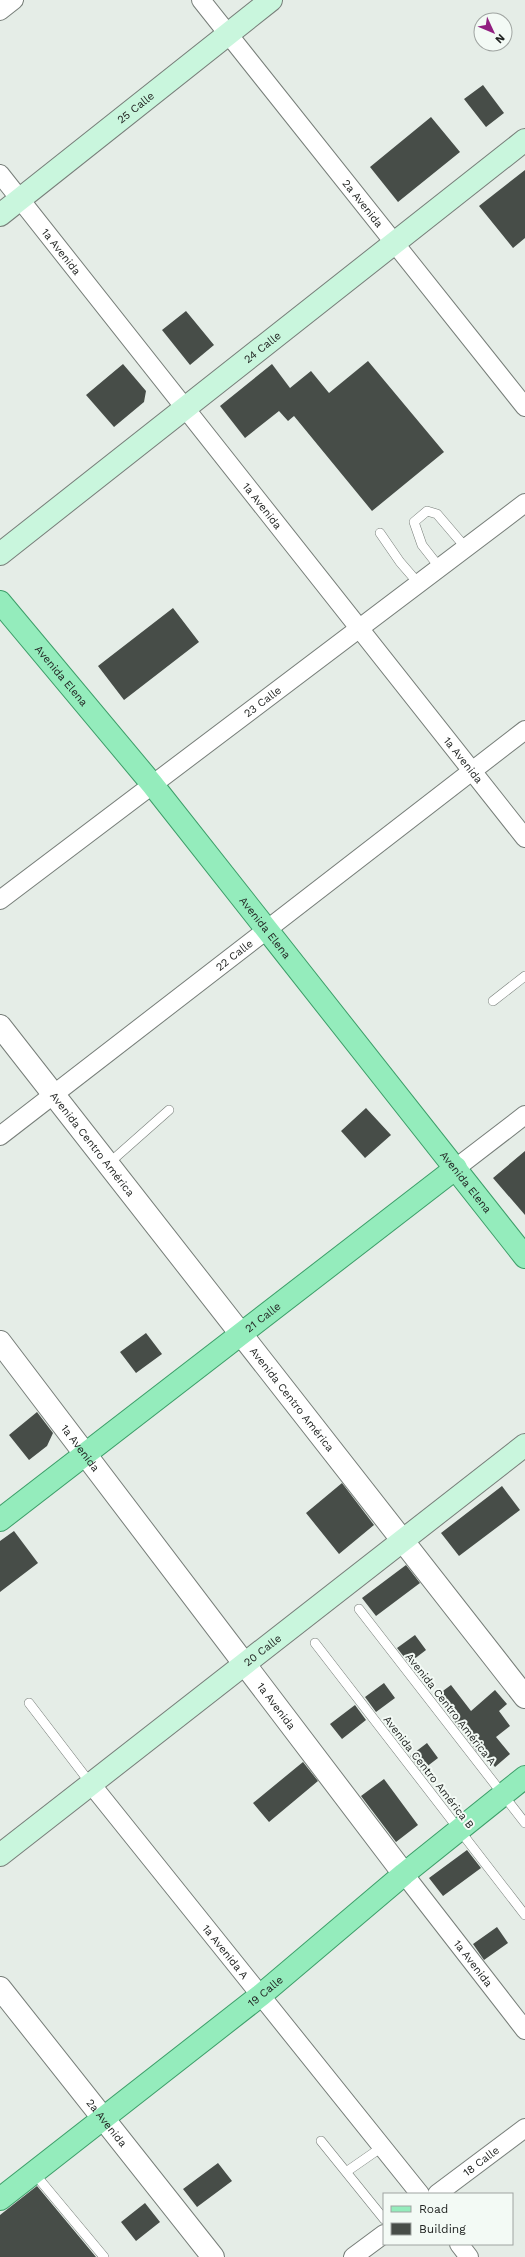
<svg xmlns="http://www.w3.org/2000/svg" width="525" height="2257" font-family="'Work Sans',sans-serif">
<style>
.building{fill:#474d48}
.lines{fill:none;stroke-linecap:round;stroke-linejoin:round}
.service-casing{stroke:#777e79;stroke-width:10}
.minor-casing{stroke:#777e79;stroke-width:20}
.tertiary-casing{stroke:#777e79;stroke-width:24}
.secondary-casing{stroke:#777e79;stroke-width:24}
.primary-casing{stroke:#3d9e69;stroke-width:24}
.service{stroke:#fff;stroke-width:9}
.minor{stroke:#fff;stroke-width:18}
.tertiary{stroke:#fff;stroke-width:22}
.secondary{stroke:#c9f6dd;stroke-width:22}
.primary{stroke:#94ecbc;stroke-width:22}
.labels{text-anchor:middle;stroke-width:4;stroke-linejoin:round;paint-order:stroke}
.street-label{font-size:11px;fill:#212422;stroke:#f3faf5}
</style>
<rect width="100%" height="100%" fill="#e5ede7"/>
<path class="building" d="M483,85l21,28 -18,14 -22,-28z
M431,117l29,35 -62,50 -28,-35z
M525,170v68l-12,10 -34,-42z
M186,311l28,34 -24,20 -28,-35z
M368,361l76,91 -72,59 -78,-95 -6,5 -9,-10 -34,27 -25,-32 52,-42 18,24 21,-17 18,22z
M123,364l23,27 -2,11 -30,25 -28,-32z
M173,608l26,34 -75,58 -26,-34z
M366,1108l25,27 -26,23 -24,-27z
M525,1151v64l-32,-37z
M146,1333l16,21 -26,19 -16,-21z
M37,1412l16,21 -6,13 -18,14 -20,-25z
M342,1483l32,42 -35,29 -33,-41z
M502,1486l18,24 -61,46 -18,-23z
M14,1531l24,32 -38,29v-51z
M406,1565l14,18 -44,33 -14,-18z
M415,1635l11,15 -17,13 -12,-15z
M384,1683l11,15 -19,14 -11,-15z
M451,1685l20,26 24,-21 12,14 -8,7 11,15 -14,11 14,17 -15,13 -15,-18 -3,3 -41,-56z
M355,1705l11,15 -24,19 -12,-15z
M427,1743l11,15 -17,13 -11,-15z
M303,1762l15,19 -49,41 -16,-19z
M384,1779l34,46 -22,17 -35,-46z
M467,1850l14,18 -38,28 -14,-18z
M497,1927l11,16 -24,17 -11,-16z
M218,2163l14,18 -35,26 -14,-18z
M37,2186l59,71h-96v-42z
M145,2203l15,19 -24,19 -15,-19z"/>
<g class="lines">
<g class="service-casing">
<path id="service" d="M380,533l20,29 19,22
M440,568l-18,-23 -8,-23 13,-11 10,3 29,34
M493,1001l32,-25
M108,1164l61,-54
M359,1609l166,214
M315,1643l210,272
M29,1703l62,81
M321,2141l63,78
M346,2172l36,-25
M34,2173l70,84"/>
</g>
<g class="minor-casing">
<g id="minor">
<path id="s1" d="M201,0l324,407"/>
<path d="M0,11l14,-11"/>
<path id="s2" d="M0,174l525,664"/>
<path id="s3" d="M0,900l525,-397"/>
<path id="s4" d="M0,1136l525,-406"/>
<path d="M456,1168l69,-53"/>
<path id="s5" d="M91,1784l329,410"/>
<path id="s6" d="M404,1874l121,156"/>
<path id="s7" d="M437,2194l88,-66"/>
<path d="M459,2244l10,13"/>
<path d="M353,2257l31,-23"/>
</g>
</g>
<g class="tertiary-casing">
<g id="tertiary">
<path id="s8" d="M0,1026l525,671"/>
<path id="s9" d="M0,1342l404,532"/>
<path id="s10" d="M0,1988l213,269"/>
</g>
</g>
<g class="secondary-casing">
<g id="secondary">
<path id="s11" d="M0,215l271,-215"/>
<path id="s12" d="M0,554l525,-414"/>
<path id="s13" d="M0,1855l525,-410"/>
</g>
</g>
<g class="primary-casing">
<g id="primary">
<path id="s14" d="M0,602l152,182 373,473"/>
<path id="s15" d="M0,1520l456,-352"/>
<path id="s16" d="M0,2199l261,-204 143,-121 121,-97"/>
</g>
</g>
<use href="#service" class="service"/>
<use href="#minor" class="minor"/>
<use href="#tertiary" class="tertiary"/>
<use href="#secondary" class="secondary"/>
<use href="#primary" class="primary"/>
</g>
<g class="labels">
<g class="street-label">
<text dy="4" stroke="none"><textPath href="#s11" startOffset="173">25 Calle</textPath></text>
<text dy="4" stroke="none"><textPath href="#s1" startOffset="260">2a Avenida</textPath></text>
<text dy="4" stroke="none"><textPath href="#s2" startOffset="99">1a Avenida</textPath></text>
<text dy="4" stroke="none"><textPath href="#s12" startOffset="334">24 Calle</textPath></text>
<text dy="4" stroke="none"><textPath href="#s2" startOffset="423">1a Avenida</textPath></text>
<text dy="4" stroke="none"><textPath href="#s14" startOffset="96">Avenida Elena</textPath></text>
<text dy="4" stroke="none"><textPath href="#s3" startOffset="329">23 Calle</textPath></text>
<text dy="4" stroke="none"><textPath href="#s2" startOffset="747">1a Avenida</textPath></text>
<text dy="4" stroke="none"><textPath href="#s14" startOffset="420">Avenida Elena</textPath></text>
<text dy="4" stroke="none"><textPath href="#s4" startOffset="296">22 Calle</textPath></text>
<text dy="4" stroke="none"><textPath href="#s8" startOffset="150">Avenida Centro América</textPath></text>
<text dy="4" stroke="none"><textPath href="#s14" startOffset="744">Avenida Elena</textPath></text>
<text dy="4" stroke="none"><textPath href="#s15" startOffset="332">21 Calle</textPath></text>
<text dy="4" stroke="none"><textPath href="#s8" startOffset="474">Avenida Centro América</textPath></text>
<text dy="4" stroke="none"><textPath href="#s9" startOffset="133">1a Avenida</textPath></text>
<text dy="4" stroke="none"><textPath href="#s13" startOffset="333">20 Calle</textPath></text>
<text dy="4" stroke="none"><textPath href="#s9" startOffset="457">1a Avenida</textPath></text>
<text transform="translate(451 1709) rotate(52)" y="4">Avenida Centro América A</text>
<text transform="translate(429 1772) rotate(52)" y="4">Avenida Centro América B</text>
<text dy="4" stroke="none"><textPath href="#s5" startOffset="215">1a Avenida A</textPath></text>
<text dy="4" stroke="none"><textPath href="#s6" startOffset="113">1a Avenida</textPath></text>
<text dy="4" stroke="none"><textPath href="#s16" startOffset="337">19 Calle</textPath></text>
<text dy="4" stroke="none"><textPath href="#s10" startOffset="172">2a Avenida</textPath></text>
<text dy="4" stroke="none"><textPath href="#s7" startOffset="55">18 Calle</textPath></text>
</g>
</g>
<rect x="383" y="2193" width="130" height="52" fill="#f3faf5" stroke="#9fa4a1"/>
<rect x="391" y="2206" width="20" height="6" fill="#94ecbc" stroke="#9fa4a1"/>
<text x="419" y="2213" font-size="12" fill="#212422">Road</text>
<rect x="391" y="2223" width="20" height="12" fill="#474d48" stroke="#9fa4a1"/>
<text x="419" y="2233" font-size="12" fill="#212422">Building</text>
<g transform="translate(493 32) rotate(134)"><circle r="19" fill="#f3faf5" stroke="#9fa4a1"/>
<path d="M0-3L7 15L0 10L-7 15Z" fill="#911f80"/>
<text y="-6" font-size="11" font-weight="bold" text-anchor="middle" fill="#212422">N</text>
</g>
</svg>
